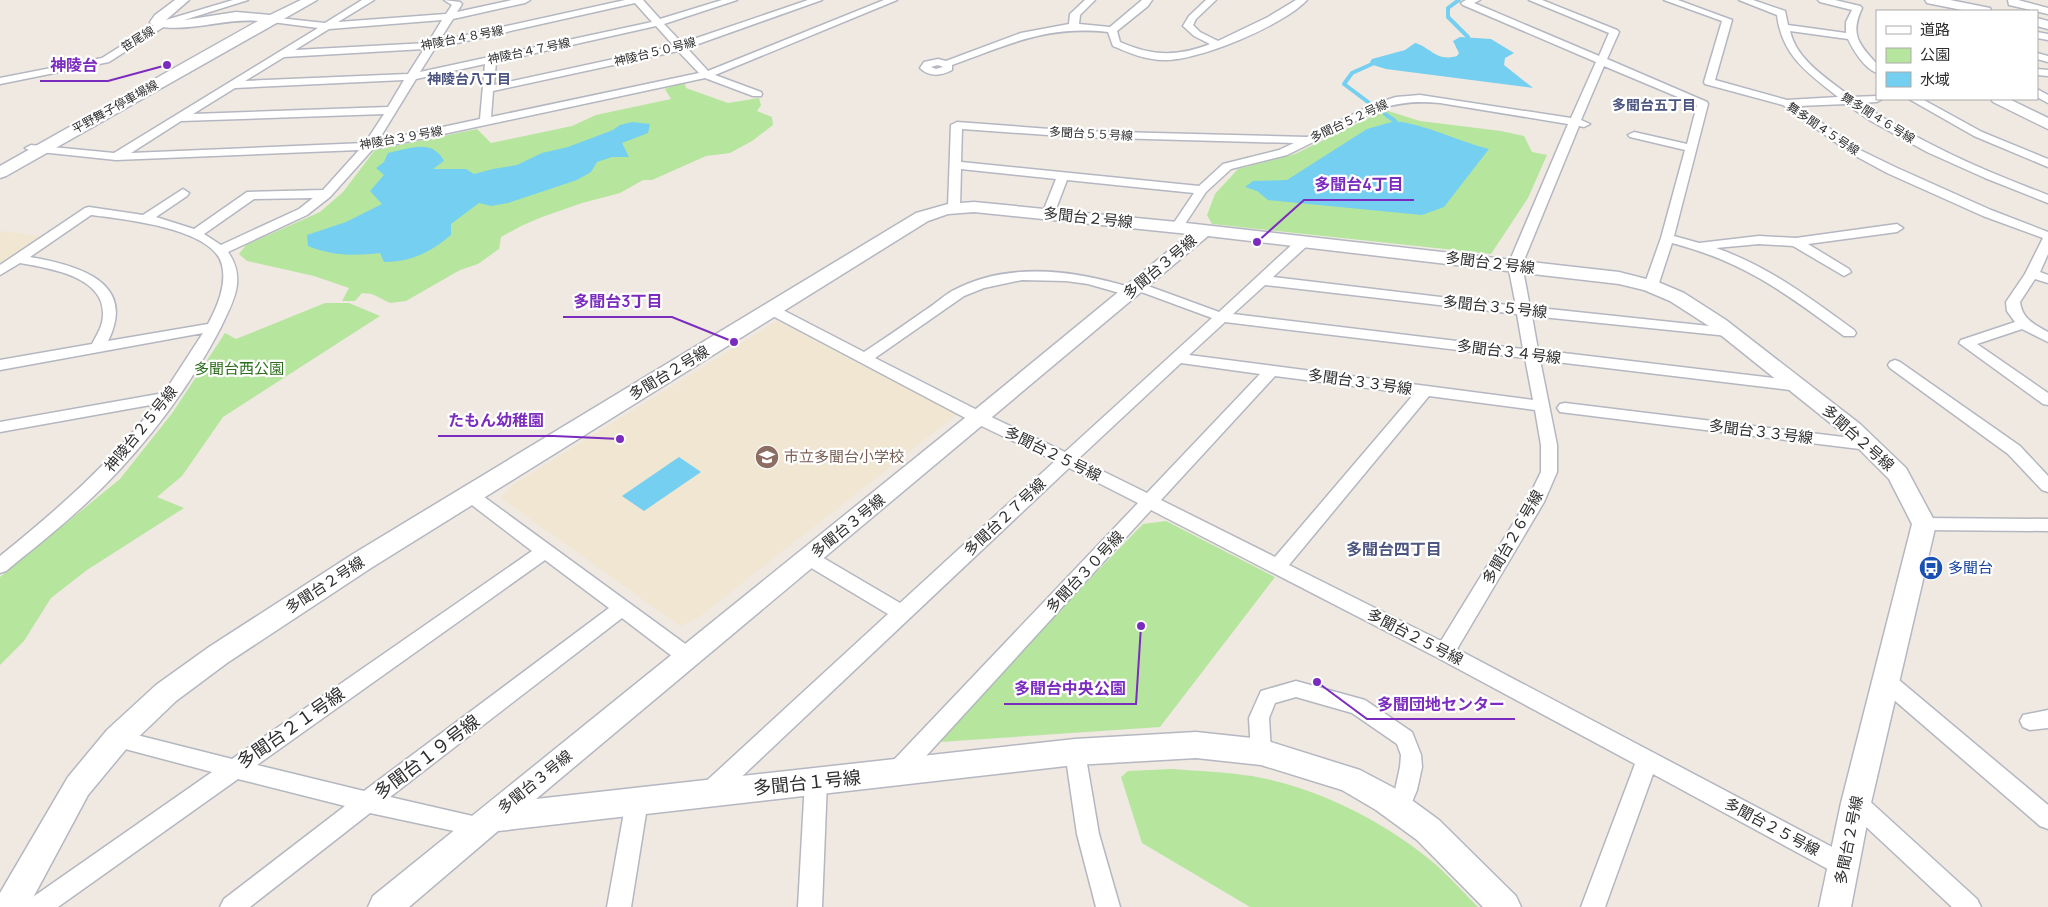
<svg xmlns="http://www.w3.org/2000/svg" width="2048" height="907" font-family="Manrope,'Noto Sans JP',sans-serif">
<style>
.education{fill:#f0e6d1}
.green{fill:#b6e59e}
.water{fill:#75cff0}
.lines{fill:none;stroke-linecap:round;stroke-linejoin:round}
.stream{stroke:#75cff0;stroke-width:4}
.street-casing{stroke:#b4b7c1;stroke-width:3}
.secondary-casing{stroke:#b4b7c1;stroke-width:3}
.street{fill:#fff;fill-rule:evenodd}
.secondary{fill:#fff;fill-rule:evenodd}
.labels{text-anchor:middle;stroke-width:4.5;stroke-linejoin:round;paint-order:stroke}
.far-street-label{font-size:12px;fill:#2e2e2e;stroke:#fff}
.far-neighbourhood-label{font-size:14px;font-weight:bold;fill:#4d5680;stroke:#fff}
.street-label{font-size:15px;fill:#2e2e2e;stroke:#fff}
.park-label{font-size:15px;fill:#2c6e1b;stroke:#fff}
.education-label{font-size:15px;fill:#785e54;stroke:#fff;text-anchor:start}
.transit-label{font-size:15px;fill:#164399;stroke:#fff;text-anchor:start}
.neighbourhood-label{font-size:16px;font-weight:bold;fill:#4d5680;stroke:#fff}
.near-street-label{font-size:18px;fill:#2e2e2e;stroke:#fff}
.leader{fill:none;stroke:#7b2cbf;stroke-width:2}
.callout-dot{fill:#7b2cbf;stroke:#fff;stroke-width:2}
.callout-label{font-size:16px;text-anchor:middle;font-weight:bold;fill:#7b2cbf;stroke:#fff;stroke-width:4.5;stroke-linejoin:round;paint-order:stroke}
</style>
<rect width="100%" height="100%" fill="#efe9e1"/>
<path class="education" d="M0,231l41,5 -41,28z
M777,321l180,93 -259,204 -18,8 -179,-128 13,-14z"/>
<path class="green" d="M685,84l1,4 42,15 31,-5 2,7 -4,6 15,6 1,8 -21,16 -22,12 -24,3 -54,24h-9l-23,13 -38,10 -40,14 -21,9 -20,11 -2,12 -21,15 -18,6 -54,31 -16,2 -18,-9 -10,-1 -7,8h-13l7,-13 -35,-12 -67,-15 -8,-7 7,-9 74,-33 23,-20 32,-42 102,-21 14,14 81,-17 24,-11 75,-16 -6,-10 9,-4z
M1385,110l35,11 81,10 23,5 8,16 15,3 -19,43 -37,56 -279,-30 -5,-9 8,-21 23,-25 57,-15z
M325,303h24l31,13 -157,101 -41,59 -25,21 27,11 -97,62 -36,28 -27,43 -24,24v-88l120,-98 53,-67 52,-79 11,6z
M1166,521l109,56 -115,150 -220,15 43,-53 160,-165z
M1172,769c26,2 53,3 80,7 64,11 133,45 183,88 15,13 29,29 43,43h-228l-108,-64 -21,-66 7,-6z"/>
<path class="water" d="M1460,37l31,2 23,14 -9,5 -1,7 29,23 -147,-19 -13,-4 -3,-3 2,-3 33,-9 10,-7c17,5 21,19 42,13l2,-3 -6,-12z
M1395,121c33,4 62,20 94,28l-45,58 -22,8 -154,-15 -11,-9 -12,-4 8,-6 34,-1 80,-51z
M632,122l18,2 -2,9 -26,10 7,14h-17l-15,5 -6,10 -14,8 -69,23 -17,3 -12,-3 -28,21v11c-20,17 -40,27 -67,27l-4,-9c-26,3 -48,3 -72,-7l-1,-11 39,-13 36,-18 -12,-13 14,-16 -8,-7 8,-6 4,-9c21,-4 44,-15 56,8l-11,8h33l8,5 19,-5 24,-4 25,-12 26,-6 45,-17 7,-5z
M679,457l22,15 -57,39 -22,-15z"/>
<g class="lines">
<path class="stream" d="M1459,0l-11,8v9l20,20
M1372,64l-20,9 -8,11 28,21
M1385,114l10,7"/>
<g class="street-casing">
<path id="street" d="M233,0h15l-83,26 -56,36 -109,22v-6l102,-20 57,-36z
M362,0h12l-36,22 108,-8 6,-9 -8,-5 16,2 2,2 -5,8 55,-12h18l-5,3 -72,16 -14,22 186,-41h18l17,19 62,-19h15l-73,24 18,19 126,-43h14l-135,48 21,23 176,-71h13l-182,75 46,17 1,2 -1,2h-8l-48,-18 -332,71 -43,48 -23,18 -79,37c7,10 10,19 9,32 -1,14 -10,30 -16,43 -30,58 -73,115 -119,161 -26,26 -55,50 -84,73l-12,10 -6,2v-17c57,-46 111,-93 156,-152l-156,28v-10l164,-29 39,-60 -203,37v-10l92,-16c5,-9 11,-19 11,-29 2,-39 -55,-47 -83,-52l-20,12v-10l85,-57 4,-1 54,8 40,-26 6,4 -2,3 -31,21 38,12 53,-37 76,-2 36,-40 -243,10 -85,-9 -6,-3 6,-3 83,8 204,-125 -46,-6 -3,-1v-4l56,6zM635,3l17,19 -232,50 15,-24zM442,20l-14,23 -133,7 34,-21zM656,26l18,20 -180,39 2,-23zM424,49l-16,25 -163,7 39,-24zM678,51l21,22 -208,44 2,-26zM485,64l-5,55 -102,22 38,-62zM404,80l-16,27 -195,7 42,-26zM384,114l-19,29 -234,10 50,-32zM313,198l-14,11 -78,36 -17,-11 50,-35zM91,215c31,4 123,13 131,50 5,20 -5,42 -14,59l-100,17c30,-60 -32,-76 -78,-84z
M1085,0h10l-15,15 -1,9 31,3 32,-27h10l-4,6 -31,25 3,11c31,14 58,15 90,2l-16,-8 -11,-10 6,-10 17,-16h10l-20,19 -3,6 7,7 18,9 50,-24 28,-17h11c-23,25 -109,61 -143,60 -18,0 -35,-7 -51,-14l-5,-14c-62,-7 -100,13 -156,33v5c-11,6 -23,7 -32,-2l4,-6 14,-3 8,2 75,-28 48,-9 1,-10zM938,65l5,2 -7,2 -5,-2z
M1466,0h14l-6,3 125,53 10,-23 -80,-33h13l75,30 2,2 -12,27 100,43 1,2 -34,132 25,7 60,-7 37,2 101,-14 6,4 -6,4 -89,12 41,25 2,3 -7,4 -51,-30 -34,-2 -43,4c52,18 94,50 138,82l2,3 -2,3h-10c-59,-43 -99,-74 -172,-93l-14,43 -2,3h-10l-2,-3 17,-48 24,-88 -55,-13 -2,-2 6,-3 53,12 10,-39 -93,-39 -23,54 9,4 -6,3 -5,-1 -57,139 8,42 198,21 5,1 2,3 -2,3 -5,1 -196,-20 6,34 260,31 5,2 3,3 -3,3 -5,2 -258,-31 17,85v27l-13,30 -87,147 396,209 3,8 -3,8 -8,3 -8,-3 -184,-100 -48,133h-24l54,-143 -197,-106 -287,-148 -246,269 -8,2 -8,-2 -3,-7 3,-7 249,-262 -69,-35 -351,331 -8,3 -8,-3 -3,-7 3,-7 186,-171 -85,-51 -3,-5 3,-5 6,-2 6,2 85,50 155,-142 -82,-39 -206,-109 -2,-3 2,-3h10l87,45c20,-13 40,-27 60,-41 10,-6 18,-14 28,-20 55,-30 123,-21 180,-3l-2,-2 2,-3 5,-1 82,30 79,-73 5,-1 6,4 -1,3 -35,32 243,29 -8,-41 60,-141 -128,-21c-21,-2 -38,-1 -58,5l-95,47 -56,14 -25,23 -25,38 -4,1 -6,-4 23,-34 -127,-13 -13,34 -6,4 -6,-4 14,-35 -95,-10 -1,38 -6,4 -6,-4 3,-82 6,-3 120,9 230,6 67,-33 22,-7 24,-2 151,23 25,-56 -133,-57 -2,-2zM962,129l115,8 217,6 -15,7 -56,14 -24,22 -238,-24zM1022,280l44,1 22,3 42,12 5,-1 2,-3 -1,-2 76,28 -147,134 -80,-38 -110,-56 89,-62 20,-8zM1265,285l252,29 6,35 -290,-35zM1225,322l300,36 8,42 -344,-45zM1181,363l79,11 -113,119 -69,-34zM1275,376l139,18 -139,163 -114,-57zM1429,396l106,14 6,35v27l-14,29 -86,140 -152,-76z
M1664,0h14l54,20 -17,60 72,20 51,-3c-30,-24 -56,-41 -61,-82l-38,-15h14l32,11 3,14 58,8v-11l6,-12 -32,-8 -2,-2h17l25,6 2,2c-12,26 -4,36 15,56v9c-12,-4 -24,-23 -29,-34l-58,-8c7,30 38,48 61,66l26,-1v3h5l-5,3 -17,1c58,39 122,67 188,92v8l-63,-25 -58,-26 -56,-31 -25,-17 -48,2 62,44 35,17 96,43 57,22v22l-8,18 8,3v8l-13,-4 -15,23c2,17 14,22 28,30v10l-26,-13 -45,15 71,49v12l-5,-1 -84,-61 2,-3 54,-18 -8,-11 -1,-9 19,-28 18,-36 -60,-22 -96,-43 -35,-19 -69,-49 -78,-21 -1,-2 18,-61z
M2008,0h10l30,8v6l-39,-9z
M2037,32l11,2v6l-11,-2z
M2037,53l11,3v6l-11,-3z
M2037,69l11,1v6l-11,-1z
M2037,89l11,6v8l-11,-6z
M1909,99h13l60,33 66,27v8l-74,-31z
M1895,360l5,2 120,84 28,30v16l-6,-2 -34,-36 -118,-86 -2,-3 2,-3z
M1565,403l303,37 6,1 2,4 -2,4 -6,1 -308,-38 -3,-4 3,-4z
M470,489l6,2 219,160 3,6 -3,6 -7,2 -7,-2 -59,-45 -232,179 100,23 3,7 -3,7 -8,3 -112,-24 -120,94h-30l4,-8 121,-93 -107,-27 -180,128h-32l4,-8 182,-127 -102,-27 -3,-6 3,-6 7,-3 115,29 300,-208 -68,-52 -2,-4 2,-4zM545,560l64,48 -245,183 -107,-26z
M1924,518l124,1v12l-124,-1 -6,-2 -3,-4 3,-4z
M1886,673l7,2 155,130v24l-8,-3 -161,-139 -3,-6 3,-6z
M1296,681l69,19 47,32 9,23 1,12 -5,23 -10,24 -8,3 -8,-3 -3,-7 7,-17 5,-23 1,-12 -4,-11 -45,-31 -56,-16 -21,6 -6,15 2,34 -3,6 -7,3 -7,-3 -3,-6 -2,-34 12,-27z
M2048,710v18l-18,2 -7,-3 -3,-6 3,-6z
M1075,743l7,3 3,6 14,82 21,73h-24l-19,-73 -12,-82 3,-6z
M816,771l8,3 3,7 -5,126h-24l7,-126 3,-7z
M637,791l8,3 3,7 -17,106h-24l19,-106 3,-7z
M1856,793l8,3 113,103 4,8h-29l-104,-97 -3,-7 3,-7z"/>
</g>
<g class="secondary-casing">
<path id="secondary" d="M175,0h14l-23,20h19l51,-8 34,3 31,-15h16l-311,176 -6,2v-12l258,-145c-36,-3 -70,13 -106,4l-2,-3 5,-7z
M1925,0h25l40,8 1,3h-24l-40,-8z
M2037,18l11,3v8l-11,-3z
M1991,99h18l39,19v11l-55,-27z
M974,202l203,20 442,50 39,10 26,11 42,27 134,104 46,44 30,56 -65,279 -20,104h-32l22,-104 71,-279 -23,-45 -45,-45 -132,-106 -42,-27 -26,-11 -25,-6 -411,-48 -672,563 539,-60 121,-7 65,7 99,31 38,20 41,30 77,76 5,11h-38l-66,-67 -41,-30 -34,-20 -81,-25 -65,-7 -121,7 -577,66 -89,76h-41l5,-11 598,-483 218,-179 -215,-22 -26,2 -20,7 -557,347 -144,95 -51,38 -49,47 -39,47 -60,112h-28v-14l68,-116 39,-47 49,-45 53,-38 144,-93 563,-341 32,-9z"/>
</g>
<use href="#street" class="street"/>
<use href="#secondary" class="secondary"/>
</g>
<defs>
<g id="school-disc" transform="scale(1.25)"><circle r="9.5" fill="#8d6e63" stroke="#fff"/><path d="M0-5L7-2L0 1L-7-2ZM-4 1L0 2.5L4 1V4Q0 6-4 4Z" fill="#fff"/></g>
<g id="bus-disc" transform="scale(1.25)"><circle r="9.5" fill="#1a4fb4" stroke="#fff"/><path d="M-5-6H5V4H4V6H2V4H-2V6H-4V4H-5ZM-3.5-4V0h7V-4ZM-3.5 1.2v1.5H-2V1.2ZM2 1.2v1.5H3.5V1.2Z" fill="#fff"/></g>
</defs>
<g fill-rule="evenodd">
<use href="#school-disc" x="767" y="457"/>
<use href="#bus-disc" x="1931" y="568"/>
</g>
<g class="labels">
<g class="far-street-label">
<text transform="translate(462 38) rotate(-11)" y="4">神陵台４８号線</text>
<text transform="translate(138 39) rotate(-32)" y="4">笹尾線</text>
<text transform="translate(529 51) rotate(-12)" y="4">神陵台４７号線</text>
<text transform="translate(655 52) rotate(-14)" y="4">神陵台５０号線</text>
<text transform="translate(115 107) rotate(-29)" y="4">平野舞子停車場線</text>
<text transform="translate(1878 118) rotate(32)" y="4">舞多聞４６号線</text>
<text transform="translate(1349 121) rotate(-25)" y="4">多聞台５２号線</text>
<text transform="translate(1823 129) rotate(34)" y="4">舞多聞４５号線</text>
<text transform="translate(1091 134) rotate(3)" y="4">多聞台５５号線</text>
<text transform="translate(401 138) rotate(-10)" y="4">神陵台３９号線</text>
</g>
<g class="far-neighbourhood-label">
<text x="469" y="84">神陵台八丁目</text>
<text x="1654" y="110">多聞台五丁目</text>
</g>
<g class="street-label">
<text transform="translate(1088 218) rotate(6)" y="5">多聞台２号線</text>
<text transform="translate(1490 263) rotate(7)" y="5">多聞台２号線</text>
<text transform="translate(1160 267) rotate(-40)" y="5">多聞台３号線</text>
<text transform="translate(1495 307) rotate(6)" y="5">多聞台３５号線</text>
<text transform="translate(1509 352) rotate(7)" y="5">多聞台３４号線</text>
<text transform="translate(669 373) rotate(-31)" y="5">多聞台２号線</text>
<text transform="translate(1360 382) rotate(8)" y="5">多聞台３３号線</text>
<text transform="translate(141 429) rotate(-51)" y="5">神陵台２５号線</text>
<text transform="translate(1761 432) rotate(7)" y="5">多聞台３３号線</text>
<text transform="translate(1858 438) rotate(42)" y="5">多聞台２号線</text>
<text transform="translate(1053 454) rotate(26)" y="5">多聞台２５号線</text>
<text transform="translate(1005 517) rotate(-43)" y="5">多聞台２７号線</text>
<text transform="translate(848 526) rotate(-39)" y="5">多聞台３号線</text>
<text transform="translate(1513 537) rotate(-60)" y="5">多聞台２６号線</text>
<text transform="translate(1085 572) rotate(-47)" y="5">多聞台３０号線</text>
<text transform="translate(325 585) rotate(-33)" y="5">多聞台２号線</text>
<text transform="translate(1415 637) rotate(27)" y="5">多聞台２５号線</text>
<text transform="translate(535 782) rotate(-39)" y="5">多聞台３号線</text>
<text transform="translate(1772 827) rotate(28)" y="5">多聞台２５号線</text>
<text transform="translate(1849 840) rotate(-79)" y="5">多聞台２号線</text>
</g>
<g class="park-label">
<text x="239" y="374">多聞台西公園</text>
</g>
<g class="education-label">
<text x="784" y="462">市立多聞台小学校</text>
</g>
<g class="transit-label">
<text x="1948" y="573">多聞台</text>
</g>
<g class="neighbourhood-label">
<text x="1394" y="555">多聞台四丁目</text>
</g>
<g class="near-street-label">
<text transform="translate(291 728) rotate(-35)" y="6">多聞台２１号線</text>
<text transform="translate(427 757) rotate(-37)" y="6">多聞台１９号線</text>
<text transform="translate(807 783) rotate(-6)" y="6">多聞台１号線</text>
</g>
</g>
<path class="leader" d="M167 65L108 81H40M1257 242L1304 200H1414M734 342L672 317H563M620 439L554 436H438M1141 626L1136 704H1004M1317 682L1367 719H1515"/>
<g class="callout-dot">
<circle cx="167" cy="65" r="5"/>
<circle cx="1257" cy="242" r="5"/>
<circle cx="734" cy="342" r="5"/>
<circle cx="620" cy="439" r="5"/>
<circle cx="1141" cy="626" r="5"/>
<circle cx="1317" cy="682" r="5"/>
</g>
<g class="callout-label">
<text x="74" y="71">神陵台</text>
<text x="1359" y="190">多聞台4丁目</text>
<text x="618" y="307">多聞台3丁目</text>
<text x="496" y="426">たもん幼稚園</text>
<text x="1070" y="694">多聞台中央公園</text>
<text x="1441" y="710">多聞団地センター</text>
</g>
<rect x="1876" y="10" width="162" height="90" fill="#ffffff" stroke="#ababab"/>
<rect x="1886" y="26" width="25" height="8" fill="#ffffff" stroke="#ababab"/>
<text x="1920" y="35" font-size="15" fill="#2e2e2e">道路</text>
<rect x="1886" y="48" width="25" height="15" fill="#b6e59e" stroke="#ababab"/>
<text x="1920" y="60" font-size="15" fill="#2e2e2e">公園</text>
<rect x="1886" y="72" width="25" height="15" fill="#75cff0" stroke="#ababab"/>
<text x="1920" y="85" font-size="15" fill="#2e2e2e">水域</text>
</svg>
